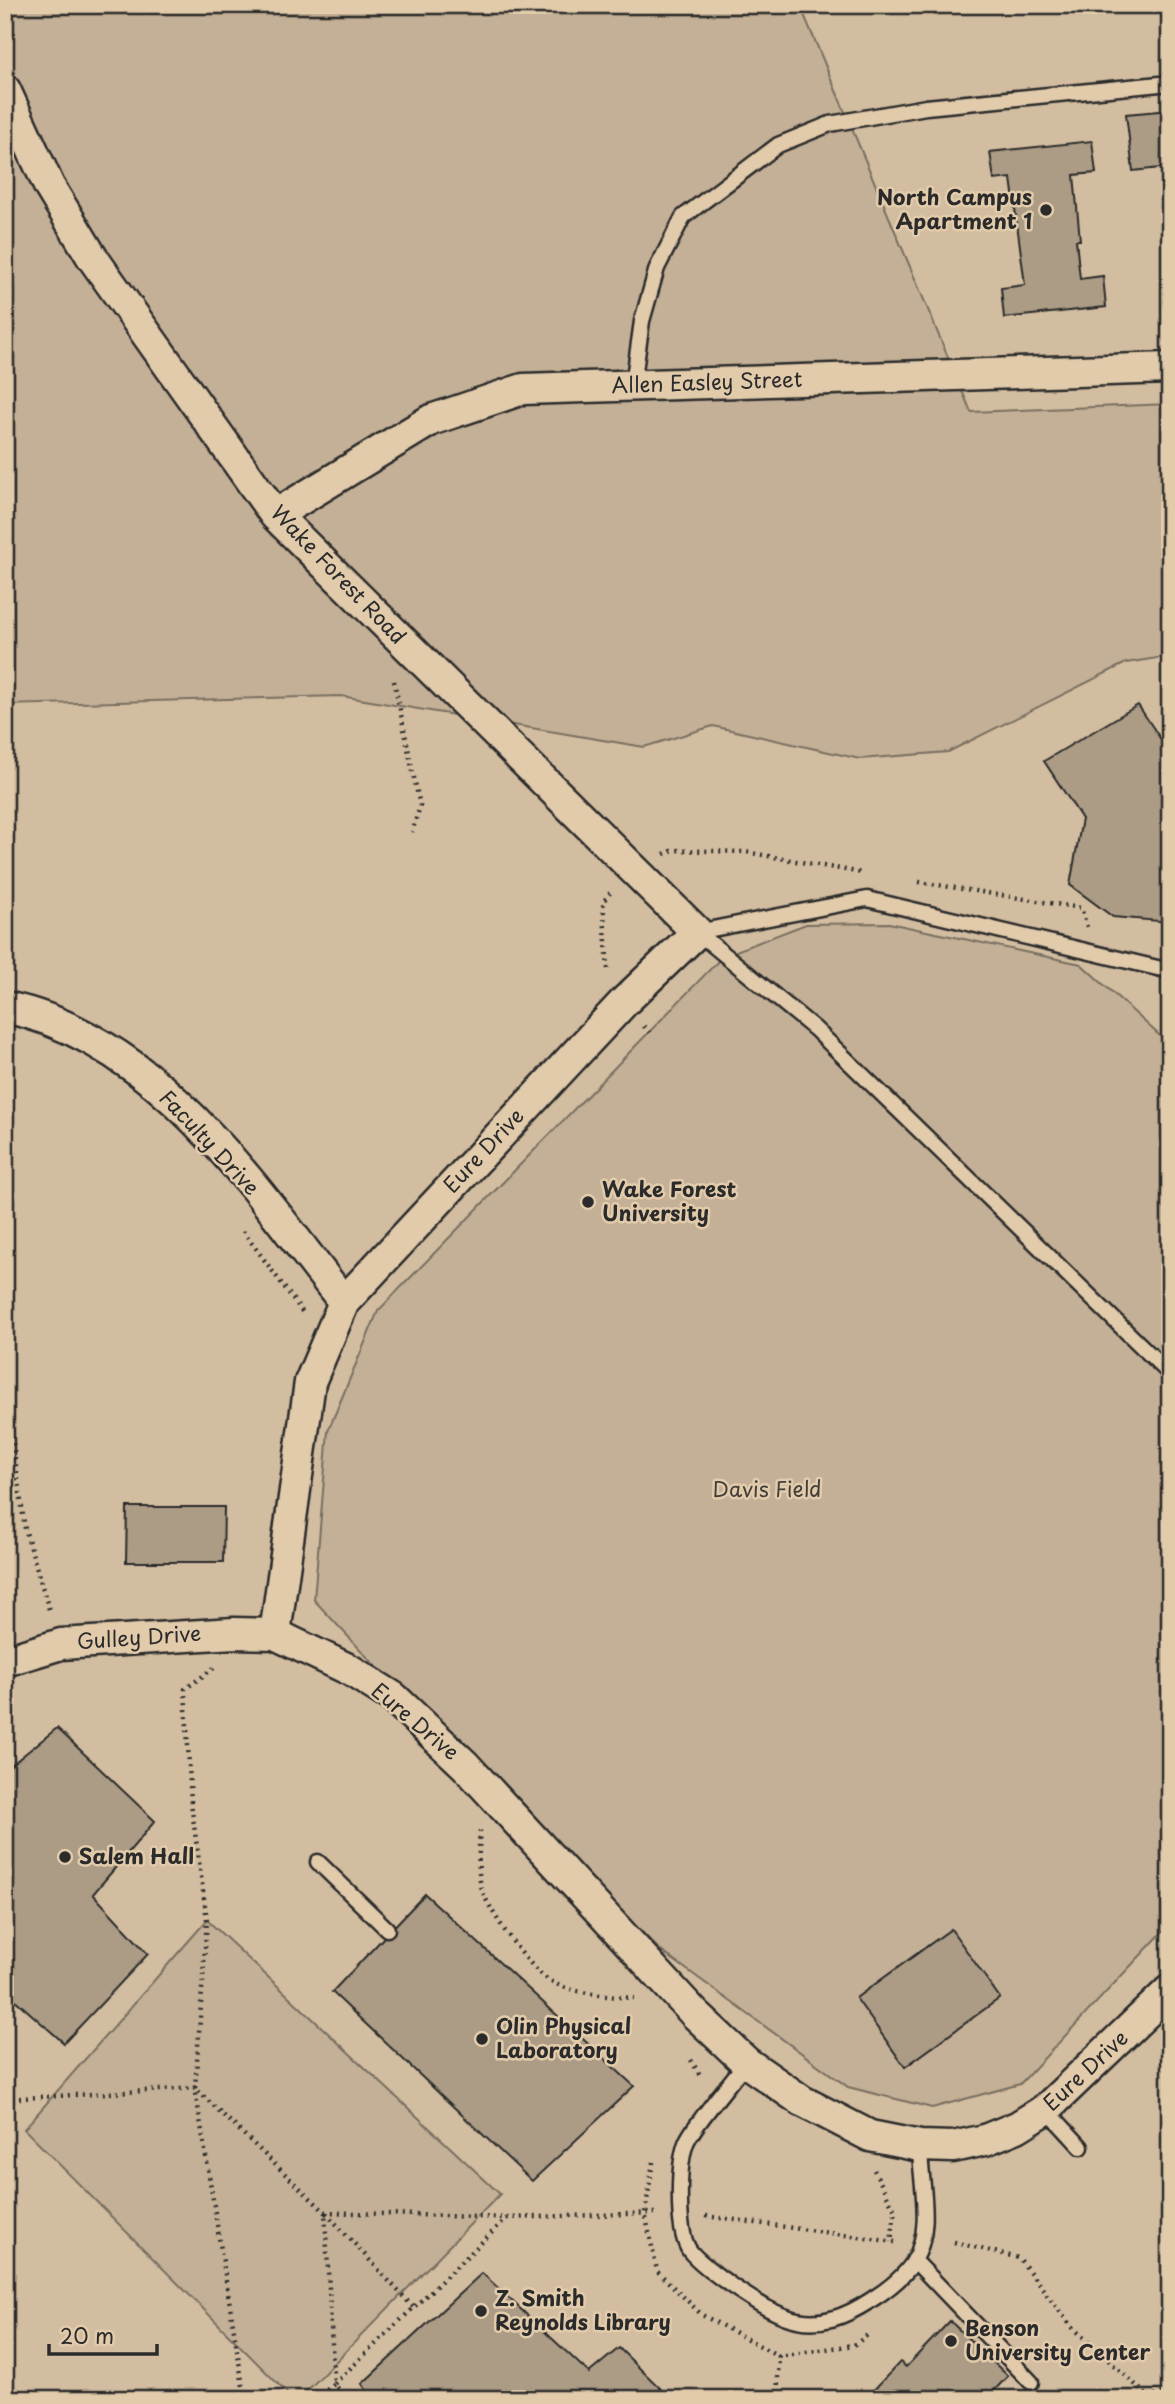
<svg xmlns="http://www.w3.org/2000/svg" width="1175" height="2404" font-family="'Playpen Sans',sans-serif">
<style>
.built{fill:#d2bda0}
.green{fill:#c4b096;stroke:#786e60;stroke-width:2}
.building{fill:#ac9c85;stroke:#2b2b2b;stroke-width:2}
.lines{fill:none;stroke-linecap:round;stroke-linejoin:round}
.service-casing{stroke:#2b2b2b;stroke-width:19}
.minor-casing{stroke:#2b2b2b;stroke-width:35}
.path{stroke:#2b2b2b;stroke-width:4.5;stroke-dasharray:2 5;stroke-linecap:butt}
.service{stroke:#e2cbab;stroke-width:14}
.minor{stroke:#e2cbab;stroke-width:30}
.poi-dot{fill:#2b2b2b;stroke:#e2cbab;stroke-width:2.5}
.labels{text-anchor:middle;stroke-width:5;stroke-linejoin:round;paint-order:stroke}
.poi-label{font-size:21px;font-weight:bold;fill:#2b2b2b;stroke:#e2cbab;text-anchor:start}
.street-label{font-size:21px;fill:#2b2b2b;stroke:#e2cbab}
.park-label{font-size:21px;fill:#423f3b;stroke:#e2cbab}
</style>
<rect width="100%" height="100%" fill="#e2cbab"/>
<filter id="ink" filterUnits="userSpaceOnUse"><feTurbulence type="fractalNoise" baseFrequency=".0143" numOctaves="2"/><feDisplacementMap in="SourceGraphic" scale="14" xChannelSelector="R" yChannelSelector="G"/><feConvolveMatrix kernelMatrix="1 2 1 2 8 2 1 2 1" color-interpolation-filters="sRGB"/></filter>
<g filter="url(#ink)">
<path class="built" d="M5,5h1165v2394h-1165z"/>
<path class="green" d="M5,5h795l171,407 199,-8v252l-44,7 -178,89 -88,7 -147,-33 -69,21 -303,-51 -336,9z
M889,923l192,41 89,81v879l-150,160 -88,24 -84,-21 -188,-137 -250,-247 -96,-103 14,-169 50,-120 345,-355 83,-32z
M207,1920l293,274 -201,205h-6l-269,-270z"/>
<path class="building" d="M1170,110v57l-37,4 -7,-57z
M1092,141l4,32 -22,2 6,65h-4l4,39 23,-3 3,31 -102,11 -3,-30 24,-3 -14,-107 -17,2 -4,-28z
M1138,705l32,48v169l-57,-5 -43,-32 12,-66 -38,-58z
M127,1507h97l-1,55h-97z
M57,1728l98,93 -62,73 55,60 -84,89 -59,-52v-221z
M425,1894l209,192 -102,95 -200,-189z
M951,1929l49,69 -95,69 -49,-69z
M482,2273l107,100 30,-25 50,49 -296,2 -11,-15z
M950,2321l58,55 -22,23h-121l35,-37 6,5z"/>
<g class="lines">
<g class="service-casing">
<path id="service" d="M633,385l9,-64 15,-53 26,-51 95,-72 52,-21 96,-17 244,-24
M697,932l118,97 355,345
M697,932l170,-33 303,72
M318,1862l69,67
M746,2062c-13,18 -54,65 -60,81 -8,22 -9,85 2,105 5,10 34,31 44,38 52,35 81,52 139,14 16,-10 33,-23 43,-39 20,-34 6,-78 6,-115
M1046,2109l35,38
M914,2260l117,122"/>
</g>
<g class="minor-casing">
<path id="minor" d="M5,90l44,96 43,71 183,258 422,417 -72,69 -281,301 -34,80 -35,252
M275,515l156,-95 92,-31 647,-21
M5,1007c152,31 249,181 339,295
M5,1661l56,-17 173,-11 41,1 75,36 43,27 72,68 230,249 51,48 56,39 68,35 50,10 33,1 32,-7 32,-13 29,-18 124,-119"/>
</g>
<path class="path" d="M394,681l26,125 -8,26
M664,854l10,-4 72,2 116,21
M919,882l162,26 6,19
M608,969l-5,-67 7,-9
M644,1026l7,9
M243,1231l61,83
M5,1388l20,141 25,84
M214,1668l-29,21 6,114 16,117 -12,168 130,124 182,6 148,-5
M480,1831c-1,20 -4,46 4,64 11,24 41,67 62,83 19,15 65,19 88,20
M691,2060l9,15
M5,2099l190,-11 50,311
M653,2162l-8,51 12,58 45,44 77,41
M874,2170l21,41 -4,31
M5,2178l1,2
M326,2213l88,95
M706,2216l189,26
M954,2242l65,16 52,68 80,73
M316,2399l18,-15 -9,-172
M348,2399l-14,-15 173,-166
M777,2399l2,-43 75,-11 15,-11
M1148,2399l22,-10"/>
<use href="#service" class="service"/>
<use href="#minor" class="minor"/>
</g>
</g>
<g class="poi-dot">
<circle cx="1046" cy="210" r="7"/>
<circle cx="588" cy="1202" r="7"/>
<circle cx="65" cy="1857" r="7"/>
<circle cx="482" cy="2039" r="7"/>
<circle cx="481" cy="2311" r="7"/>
<circle cx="951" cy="2341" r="7"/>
</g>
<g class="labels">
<g class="poi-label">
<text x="1032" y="205" text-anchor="end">North Campus<tspan x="1032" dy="24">Apartment 1</tspan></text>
<text x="602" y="1197">Wake Forest<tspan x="602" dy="24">University</tspan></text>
<text x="79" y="1864">Salem Hall</text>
<text x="496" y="2034">Olin Physical<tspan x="496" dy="24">Laboratory</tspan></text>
<text x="495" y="2306">Z. Smith<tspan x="495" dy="24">Reynolds Library</tspan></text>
<text x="965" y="2336">Benson<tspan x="965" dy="24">University Center</tspan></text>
</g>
<g class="street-label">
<text transform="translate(707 383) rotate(-2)" y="7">Allen Easley Street</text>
<text transform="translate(338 575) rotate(46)" y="7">Wake Forest Road</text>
<text transform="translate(209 1143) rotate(47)" y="7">Faculty Drive</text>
<text transform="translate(484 1151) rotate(-47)" y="7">Eure Drive</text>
<text transform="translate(139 1638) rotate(-4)" y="7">Gulley Drive</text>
<text transform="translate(415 1722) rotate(40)" y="7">Eure Drive</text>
<text transform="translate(1086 2071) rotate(-43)" y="7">Eure Drive</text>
</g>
<g class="park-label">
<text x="767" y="1497">Davis Field</text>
</g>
</g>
<rect width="1175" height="2404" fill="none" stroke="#e2cbab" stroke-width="28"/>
<rect x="14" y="14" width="1147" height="2376" fill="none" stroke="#2b2b2b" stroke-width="2.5" filter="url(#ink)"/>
<path d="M49 2344v10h108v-10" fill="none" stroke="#2b2b2b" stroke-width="3.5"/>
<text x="60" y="2344" font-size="21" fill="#2b2b2b" stroke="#e2cbab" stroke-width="5" paint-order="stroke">20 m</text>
</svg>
